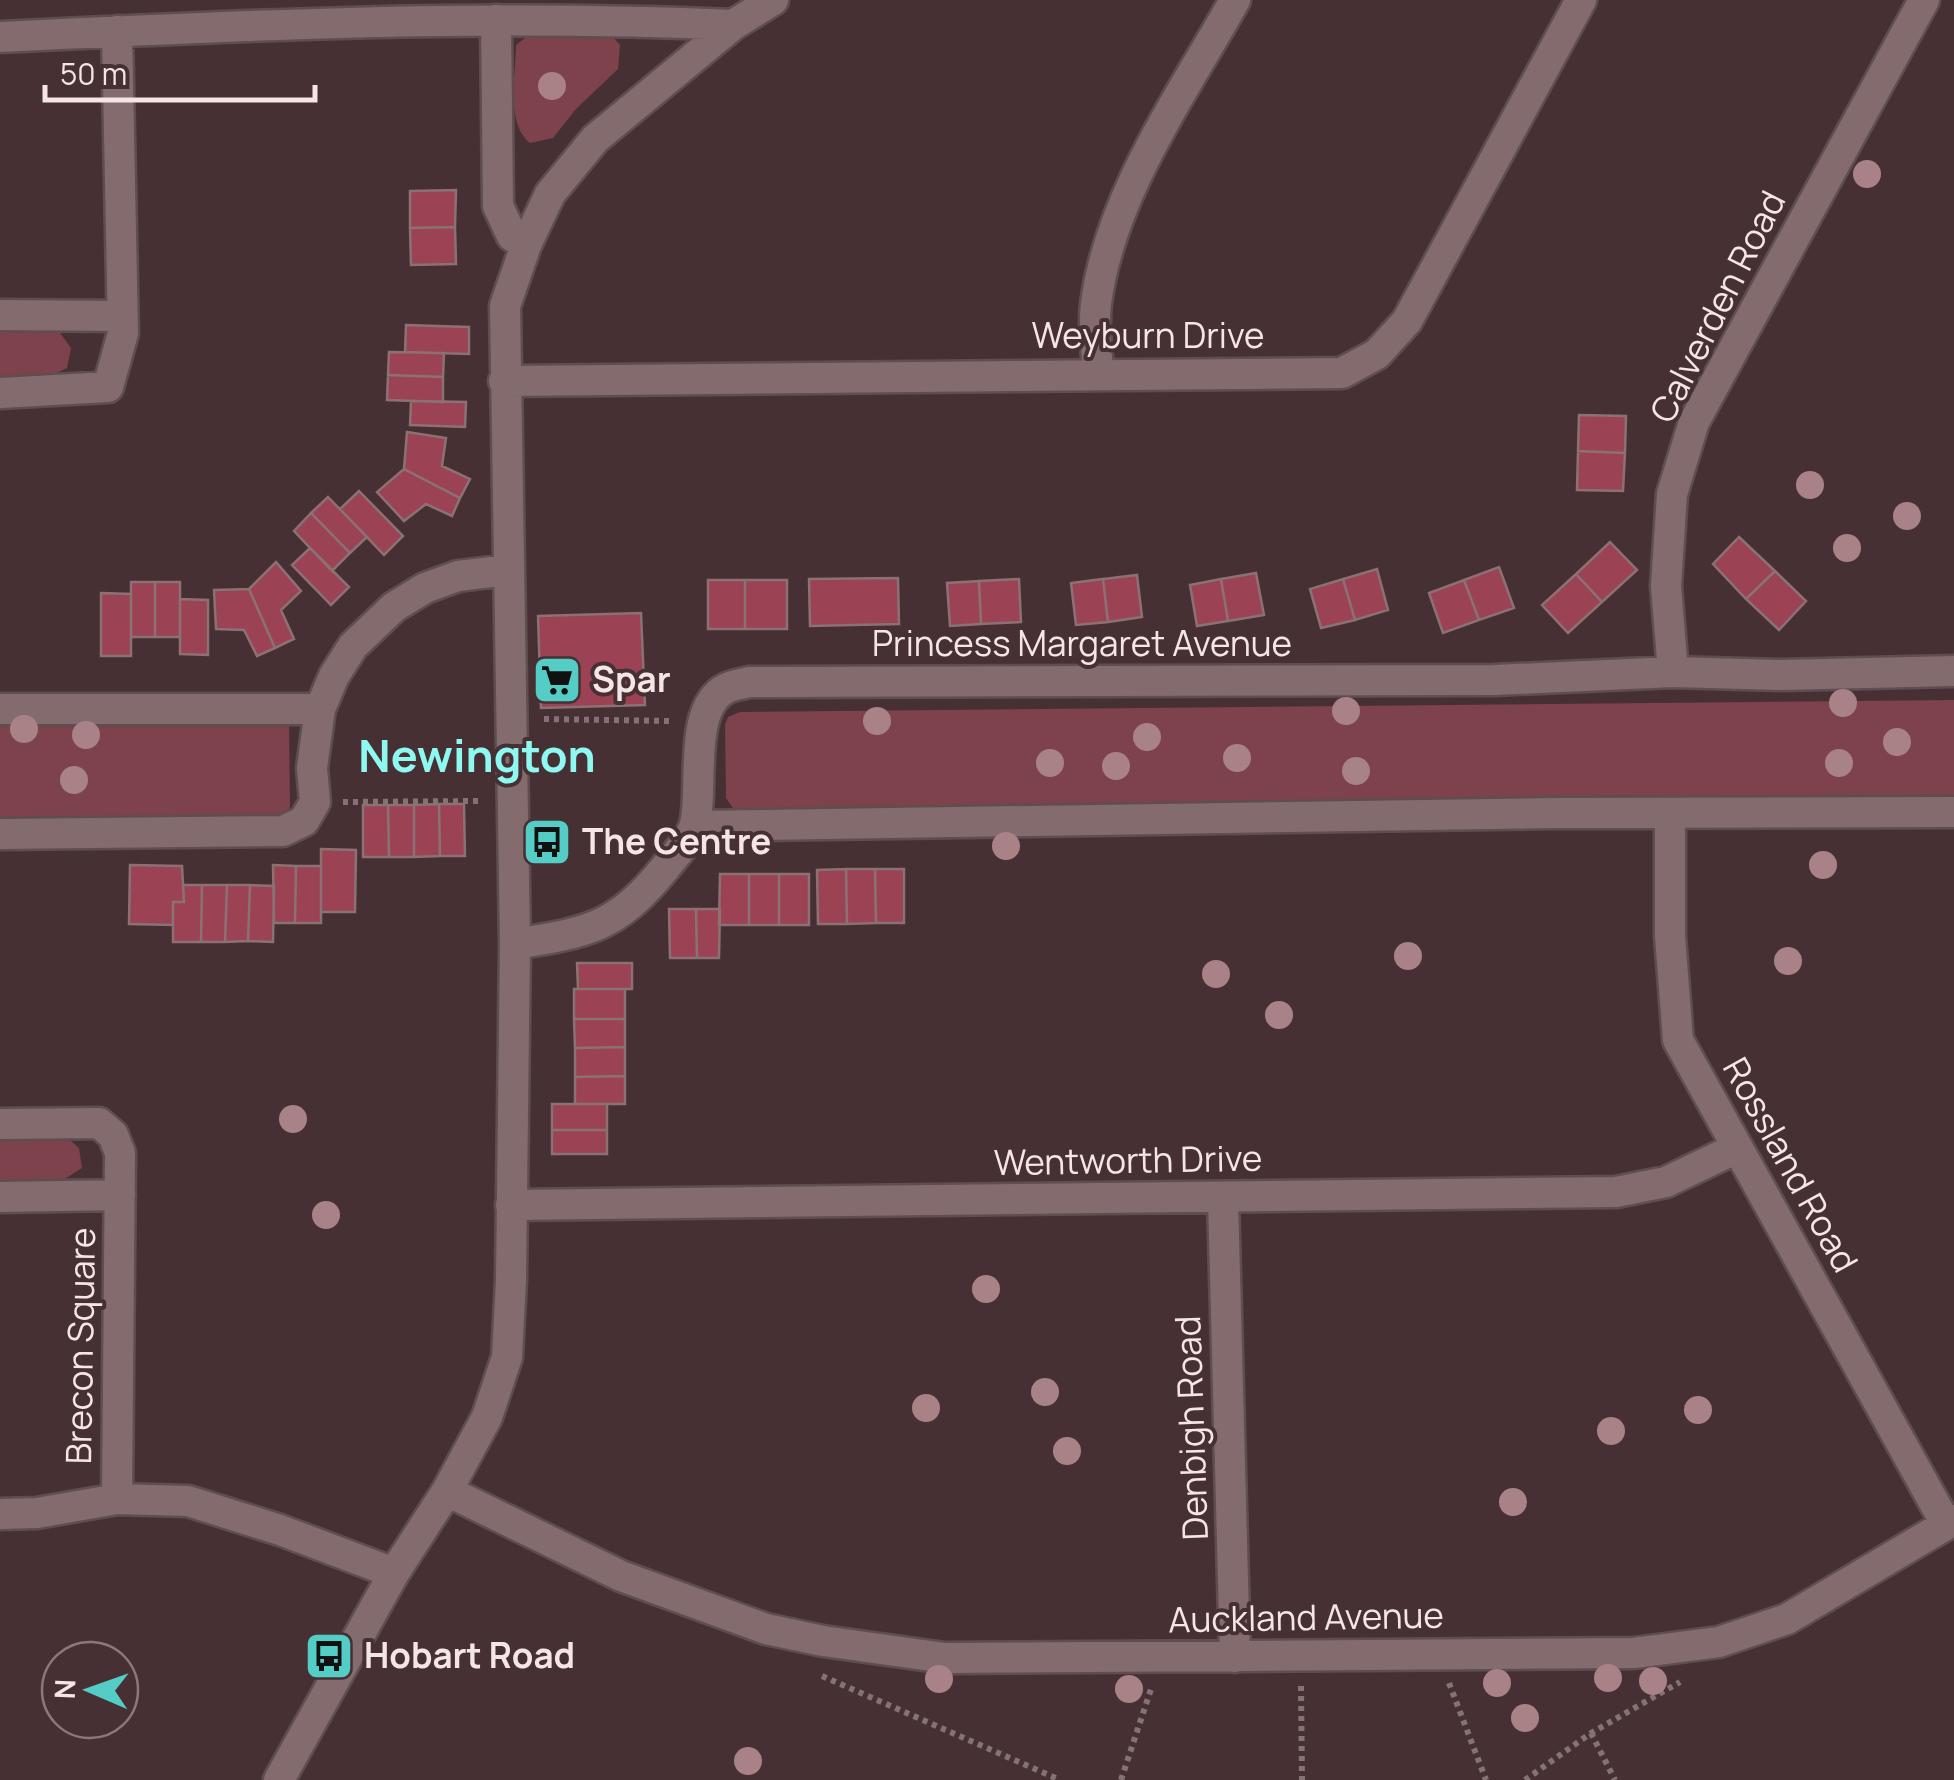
<svg xmlns="http://www.w3.org/2000/svg" width="1954" height="1780" font-family="Manrope,sans-serif">
<style>
.green{fill:#7d424c}
.building{fill:#9b4355;stroke:#8b7174;stroke-width:2.5}
.lines{fill:none;stroke-linecap:round;stroke-linejoin:round}
.street-casing{stroke:#5f4d50;stroke-width:35}
.path{stroke:#857274;stroke-width:6;stroke-dasharray:5 5;stroke-linecap:butt}
.street{stroke:#846b6e;stroke-width:30}
.tree{fill:#a88287}
.labels{text-anchor:middle;stroke-width:8;stroke-linejoin:round;paint-order:stroke}
.street-label{font-size:35px;fill:#f4e5e7;stroke:#463033}
.poi-label{font-size:35px;font-weight:bold;fill:#f4e5e7;stroke:#463033;text-anchor:start}
.district-label{font-size:45px;font-weight:bold;fill:#8ef9f1;stroke:#463033}
</style>
<rect width="100%" height="100%" fill="#463033"/>
<path class="green" d="M534,31l78,5 8,9 -2,24 -42,40 -23,29 -23,5c-25,-21 -14,-68 -14,-98z
M0,328l58,2 13,18 -4,20 -19,9h-48z
M1954,700v103l-1219,8 -9,-13 -1,-73 3,-8 12,-5z
M0,719l289,2 1,86 -5,8 -10,2 -275,3z
M0,1134h63l16,14 3,20 -22,14 -60,1z"/>
<path class="building" d="M456,190l-1,37 -45,1v-37z
M455,227l1,37 -45,1 -1,-37z
M406,325l63,2v27l-64,-2z
M389,352l55,1 -1,24 -55,-2z
M388,375l55,2v25l-56,-2z
M411,401l55,1 -1,25 -55,-2z
M1579,415l47,1 -1,37 -47,-2z
M407,432l39,6 -4,28 28,13 -10,19 -56,-29z
M1578,451l47,2 -2,38 -46,-1z
M404,469l56,29 -8,18 -26,-12 -22,17 -27,-29z
M359,491l44,45 -19,19 -44,-46z
M328,497l39,40 -17,16 -39,-40z
M311,513l39,40 -18,18 -38,-40z
M1739,537l36,34 -29,28 -33,-35z
M1610,542l27,28 -35,32 -26,-28z
M310,548l39,39 -18,18 -39,-40z
M276,562l25,29 -20,19 13,29 -19,9 -26,-59z
M1499,567l15,41 -35,12 -15,-40z
M1377,569l11,41 -33,10 -12,-41z
M1775,571l31,30 -27,29 -33,-31z
M1256,573l8,42 -36,6 -7,-42z
M1576,574l26,28 -34,31 -26,-28z
M1137,575l5,42 -34,5 -5,-43z
M898,578l1,46 -89,2 -1,-47z
M1019,579l2,43 -40,2 -2,-43z
M1103,579l5,43 -32,3 -5,-42z
M1221,579l7,42 -31,5 -7,-41z
M1343,579l12,41 -34,8 -11,-39z
M708,580h37v49h-37z
M745,580h42v49h-42z
M1464,580l15,40 -36,13 -14,-40z
M979,581l2,43 -31,2 -3,-43z
M131,582h24v55h-24z
M155,582h25v55h-25z
M249,589l26,59 -18,8 -13,-26 -28,-1 -2,-39z
M101,593l30,1v62h-30z
M180,599l28,1v55l-28,-1z
M641,613l4,92 -104,3 -3,-92z
M439,804l1,52 -26,1v-52z
M439,804h25l1,52h-25z
M363,805h25l1,52h-26z
M388,805h26v52h-25z
M321,849l35,1 -1,62h-34z
M130,865l52,1 2,36h-11v23l-44,-1z
M273,865l23,1 -1,57h-21z
M296,866h25v57h-26z
M846,869h29l1,54 -29,1z
M846,869l1,55h-29l-1,-54z
M875,869h29v54h-28z
M720,874h29v51h-30z
M749,874h30v51h-30z
M779,874h30v51h-30z
M183,885h19l-1,57h-28v-40h11z
M202,885h25l-2,57h-24z
M227,885h23l-2,56 -23,1z
M250,885l24,1 -1,56 -25,-1z
M669,909h27l1,49h-27z
M696,909h24l-1,49h-22z
M577,963h55v26h-54z
M574,989h51v30h-51z
M574,1019h51v28l-50,1z
M625,1047v29l-50,1v-29z
M625,1076v28h-50v-27z
M552,1104h55v26h-55z
M552,1130h55v24h-55z"/>
<g class="lines">
<g class="street-casing">
<path id="street" d="M496,20l2,186 14,30 14,9
M0,37c245,-12 488,-23 733,-12
M0,315l122,1
M1098,373c-1,-22 -5,-47 -2,-69 13,-107 87,-211 139,-304
M504,381l838,-8 35,-19 30,-33 174,-321
M0,393l108,-6 15,-54 -6,-302
M1673,672l-7,-86 6,-92 22,-72 230,-422
M0,709h320
M1670,814v122l8,104 268,484
M695,826l861,-13 398,-1
M0,834l283,-3 21,-10 11,-19 -3,-34 8,-59 14,-33 19,-30 41,-39 31,-19 33,-12 49,-6
M515,944c74,-12 101,-16 150,-76 10,-13 26,-29 30,-44 9,-36 -8,-117 32,-136 6,-3 15,-4 22,-6l745,-2 179,-8 108,3 173,-4
M0,1124l99,-1 14,12 7,18 -3,346
M0,1197l120,-2
M1223,1198l12,459
M511,1205l1105,-13 50,-10 71,-34
M447,1491l174,85 145,53 57,12 122,17 689,-5 85,-11 68,-23 167,-99
M0,1514l37,-1 80,-14 71,2 92,29 114,43
M279,1780l115,-207 53,-82 40,-74 20,-60 4,-77 4,-336 -10,-638 21,-61 24,-51 45,-55 138,-114 40,-25"/>
</g>
<path class="path" d="M544,719l127,2
M343,802l137,-1
M822,1676l238,104
M1449,1683l37,97
M1301,1686l1,94
M1591,1733l24,47
M1121,1780l31,-94
M1525,1780l66,-47 89,-51"/>
<use href="#street" class="street"/>
</g>
<g class="tree">
<circle cx="552" cy="86" r="14"/>
<circle cx="1867" cy="174" r="14"/>
<circle cx="1810" cy="485" r="14"/>
<circle cx="1907" cy="516" r="14"/>
<circle cx="1847" cy="548" r="14"/>
<circle cx="1843" cy="703" r="14"/>
<circle cx="1346" cy="711" r="14"/>
<circle cx="877" cy="721" r="14"/>
<circle cx="24" cy="729" r="14"/>
<circle cx="86" cy="735" r="14"/>
<circle cx="1147" cy="737" r="14"/>
<circle cx="1897" cy="742" r="14"/>
<circle cx="1237" cy="758" r="14"/>
<circle cx="1050" cy="763" r="14"/>
<circle cx="1839" cy="763" r="14"/>
<circle cx="1116" cy="766" r="14"/>
<circle cx="1356" cy="771" r="14"/>
<circle cx="74" cy="780" r="14"/>
<circle cx="1006" cy="846" r="14"/>
<circle cx="1823" cy="865" r="14"/>
<circle cx="1408" cy="956" r="14"/>
<circle cx="1788" cy="961" r="14"/>
<circle cx="1216" cy="974" r="14"/>
<circle cx="1279" cy="1015" r="14"/>
<circle cx="293" cy="1119" r="14"/>
<circle cx="326" cy="1215" r="14"/>
<circle cx="986" cy="1289" r="14"/>
<circle cx="1045" cy="1392" r="14"/>
<circle cx="926" cy="1408" r="14"/>
<circle cx="1698" cy="1410" r="14"/>
<circle cx="1611" cy="1431" r="14"/>
<circle cx="1067" cy="1451" r="14"/>
<circle cx="1513" cy="1502" r="14"/>
<circle cx="1608" cy="1678" r="14"/>
<circle cx="939" cy="1679" r="14"/>
<circle cx="1653" cy="1681" r="14"/>
<circle cx="1497" cy="1683" r="14"/>
<circle cx="1129" cy="1689" r="14"/>
<circle cx="1525" cy="1718" r="14"/>
<circle cx="748" cy="1761" r="14"/>
</g>
<defs>
<g id="supermarket-square" transform="scale(2.5)"><rect x="-9" y="-9" width="18" height="18" rx="4" fill="#54cdc6" stroke="#463033"/><path d="M-6-5.5h2.5l.6 2H6L4.5 2H-2.5L-4.4-4H-6ZM-1.5 3.2a1.3 1.3 0 1 0 .1 0ZM3 3.2a1.3 1.3 0 1 0 .1 0Z" fill="#111"/></g>
<g id="bus-square" transform="scale(2.5)"><rect x="-9" y="-9" width="18" height="18" rx="4" fill="#54cdc6" stroke="#463033"/><path d="M-5-6H5V4H4V6H2V4H-2V6H-4V4H-5ZM-3.5-4V0h7V-4ZM-3.5 1.2v1.5H-2V1.2ZM2 1.2v1.5H3.5V1.2Z" fill="#111"/></g>
</defs>
<g fill-rule="evenodd">
<use href="#supermarket-square" x="557" y="680"/>
<use href="#bus-square" x="547" y="842"/>
<use href="#bus-square" x="329" y="1656"/>
</g>
<g class="labels">
<g class="street-label">
<text transform="translate(1718 307) rotate(-63)" y="12">Calverden Road</text>
<text x="1148" y="348">Weyburn Drive</text>
<text x="1082" y="656">Princess Margaret Avenue</text>
<text transform="translate(1128 1161) rotate(-1)" y="12">Wentworth Drive</text>
<text transform="translate(1790 1165) rotate(61)" y="12">Rossland Road</text>
<text transform="translate(81 1346) rotate(-89)" y="12">Brecon Square</text>
<text transform="translate(1192 1428) rotate(-92)" y="12">Denbigh Road</text>
<text transform="translate(1306 1618) rotate(-1)" y="12">Auckland Avenue</text>
</g>
<g class="poi-label">
<text x="592" y="692">Spar</text>
<text x="582" y="854">The Centre</text>
<text x="364" y="1668">Hobart Road</text>
</g>
<g class="district-label">
<text x="477" y="772">Newington</text>
</g>
</g>
<g transform="translate(90 1690) rotate(272)"><circle r="48" fill="#463033" stroke="#8c787b" stroke-width="2.5"/>
<path d="M0-8L18 38L0 25L-18 38Z" fill="#54cdc6"/>
<text y="-15" font-size="28" font-weight="bold" text-anchor="middle" fill="#f4e5e7">N</text>
</g>
<path d="M45 85v15h270v-15" fill="none" stroke="#f4e5e7" stroke-width="5"/>
<text x="60" y="85" font-size="30" fill="#f4e5e7" stroke="#463033" stroke-width="8" paint-order="stroke">50 m</text>
</svg>
